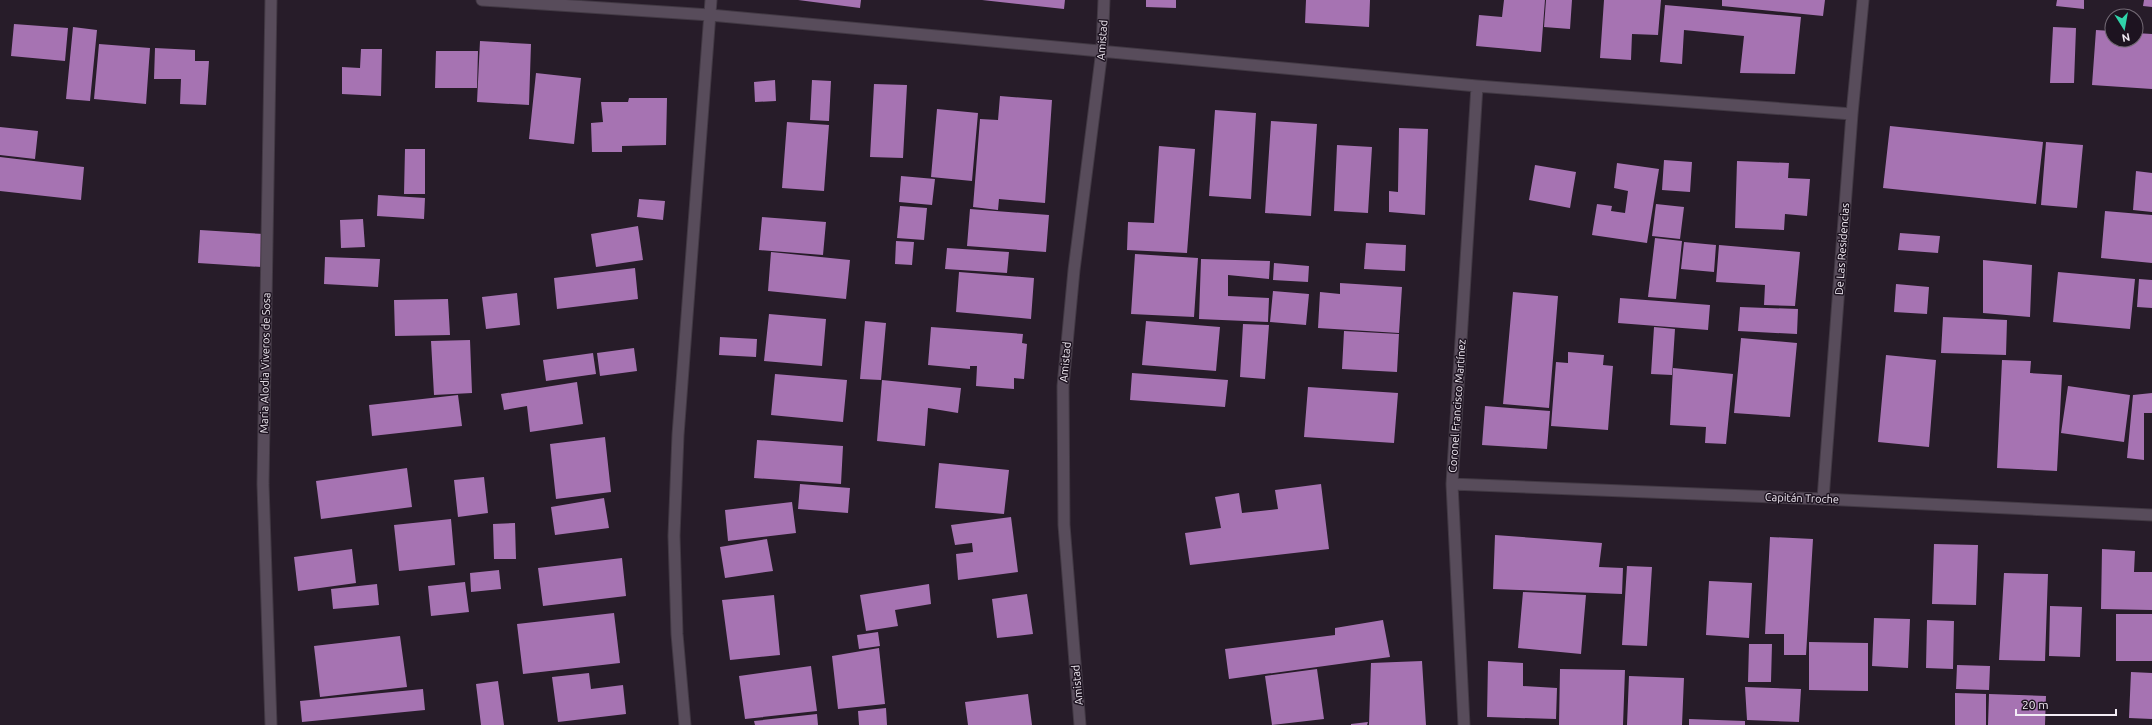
<svg xmlns="http://www.w3.org/2000/svg" width="2152" height="725" font-family="Ubuntu,sans-serif">
<style>
.building{fill:#a673b2}
.lines{fill:none;stroke-linecap:round;stroke-linejoin:round}
.minor-casing{stroke:#423944;stroke-width:13}
.minor{stroke:#584c5b;stroke-width:11}
.labels{text-anchor:middle;stroke-width:3;stroke-linejoin:round;paint-order:stroke}
.street-label{font-size:11px;fill:#f3ecf5;stroke:#1d1320}
</style>
<rect width="100%" height="100%" fill="#271c29"/>
<path class="building" d="M798,0h63l-1,8z
M982,0h83l-1,9z
M1146,0h30v8l-30,-1z
M1306,0h64l-1,27 -64,-4z
M1504,0h41l-4,52 -65,-6 3,-31 23,2z
M1546,0h26l-2,29 -26,-2z
M1604,0h57l-3,35 -26,-1 -1,26 -31,-2z
M1722,0h103l-2,16 -101,-10z
M2057,0h27v9l-28,-3z
M2144,0h8v7l-9,-1z
M1665,5l136,12 -6,57 -55,-1 4,-37 -60,-6 -2,34 -22,-2z
M14,24l54,4 -3,33 -54,-5z
M73,27l24,3 -7,71 -24,-2z
M2053,27l23,1 -2,55h-24z
M2096,30l16,1v9h24v-7l16,1v55l-60,-4z
M480,41l51,3 -2,61 -52,-3z
M99,44l51,4 -4,56 -52,-5z
M155,48l40,2v11h14l-3,44 -26,-1 1,-25h-27z
M361,49h21l-1,47 -39,-2v-27l18,1z
M436,51h42l-1,37h-42z
M536,73l45,5 -7,66 -45,-5z
M775,80l1,21 -21,1 -1,-20z
M812,80l19,1 -2,40 -19,-1z
M874,84l33,1 -4,73 -33,-1z
M1000,96l52,4 -7,103 -46,-4 -1,11 -25,-3 7,-88 18,1z
M629,98h38l-1,47 -44,1v6h-30l-1,-29 12,-1 -2,-20h27z
M937,109l41,4 -6,68 -41,-4z
M1215,110l41,3 -5,86 -42,-3z
M1271,121l46,3 -6,92 -46,-3z
M787,122l42,3 -5,66 -42,-3z
M1890,126l153,16 -7,62 -153,-16z
M0,127l38,4 -3,28 -35,-4z
M1399,128l29,1 -3,86 -36,-3v-21l9,1z
M2046,142l37,3 -6,63 -36,-3z
M1337,145l35,2 -4,66 -34,-2z
M1159,146l36,3 -8,104 -60,-3 1,-28 26,1z
M405,149h20v45h-21z
M0,157l84,10 -3,33 -81,-9z
M1664,160l28,2 -2,30 -28,-2z
M1737,161l52,2 -1,15 22,1 -3,37 -22,-2 -1,16 -49,-2z
M1617,163l42,6 -12,74 -55,-8 5,-31 15,2 -1,5 14,2 3,-22 -14,-3z
M1535,165l41,7 -6,36 -41,-8z
M2136,171l16,2v39l-19,-2z
M901,176l34,3 -3,26 -33,-3z
M378,195l47,3 -1,21 -47,-3z
M639,199l26,2 -2,19 -26,-3z
M1656,204l28,3 -4,32 -28,-3z
M900,206l27,2 -3,32 -27,-2z
M970,209l79,6 -3,37 -79,-6z
M2105,211l47,4v48l-51,-5z
M762,217l64,5 -3,33 -64,-5z
M363,219l2,28 -24,1 -1,-28z
M638,226l5,34 -47,7 -5,-33z
M200,230l64,4 -2,33 -64,-4z
M1900,233l40,3 -2,17 -40,-3z
M1655,238l27,3 -6,58 -28,-2z
M896,241l18,1 -2,23 -17,-1z
M1684,242l32,3 -2,27 -33,-3z
M1366,243l40,2 -1,26 -41,-2z
M1719,245l81,7 -5,54 -31,-1 1,-20 -49,-3z
M947,248l62,4 -2,21 -62,-4z
M771,252l79,8 -4,39 -78,-8z
M1135,254l63,4 -4,59 -63,-3z
M325,257l55,2 -2,28 -54,-3z
M1201,259l69,2 -1,18 -41,-4v21l41,2 -1,24 -69,-3z
M1983,260l49,5 -2,52 -47,-4z
M1274,263l35,3 -1,16 -35,-2z
M635,268l3,31 -81,10 -3,-31z
M959,272l75,6 -3,41 -75,-7z
M2058,272l77,7 -5,50 -77,-7z
M2139,279l13,1v28l-15,-1z
M1340,283l62,4 -3,46 -81,-5 2,-36 20,2z
M1896,284l33,3 -2,27 -33,-2z
M1273,291l36,3 -3,31 -36,-3z
M1513,292l45,4 -9,112 -46,-4z
M517,293l3,32 -34,4 -4,-32z
M1620,298l90,7 -2,25 -90,-7z
M448,299l2,36 -55,1 -1,-36z
M1740,307l58,2 -1,25 -59,-3z
M769,314l57,5 -4,47 -58,-5z
M1943,317l64,3 -1,35 -65,-2z
M865,321l21,2 -5,57 -21,-1z
M1146,321l74,6 -4,44 -74,-6z
M1243,324l26,1 -4,54 -25,-2z
M931,327l92,7 -1,9 5,1 -3,35 -10,-1v11l-38,-3 1,-20h-7v3l-42,-4z
M1654,327l21,2 -3,46 -21,-1z
M1344,331l55,3 -2,38 -55,-3z
M720,337l37,2 -1,18 -37,-2z
M1741,338l56,5 -7,74 -56,-4z
M470,340l2,53 -38,2 -3,-54z
M634,348l3,23 -37,5 -3,-23z
M1568,352l36,3 -1,10 10,1 -5,64 -57,-4 5,-64 12,1z
M593,353l3,21 -50,7 -3,-21z
M1886,355l50,5 -7,87 -51,-5z
M2002,360l29,1 -1,12 32,2 -5,96 -60,-3z
M1673,368l60,6 -7,70 -21,-1 1,-16 -36,-2z
M1132,373l96,7 -3,27 -95,-7z
M775,374l72,6 -4,42 -72,-7z
M882,380l79,8 -3,25 -30,-5 -3,38 -48,-5z
M577,382l6,42 -53,8 -3,-26 -23,4 -3,-16z
M2068,386l62,9 -6,47 -63,-9z
M1308,387l90,6 -4,50 -90,-6z
M2152,393v20h-8v47l-17,-2 6,-63z
M458,395l4,31 -90,10 -3,-31z
M1485,406l65,5 -3,38 -65,-4z
M605,437l6,55 -55,7 -6,-55z
M757,440l86,6 -2,38 -87,-6z
M939,463l70,7 -5,44 -69,-6z
M407,468l5,39 -91,12 -5,-38z
M484,477l4,36 -30,4 -4,-37z
M800,484l50,4 -2,25 -50,-4z
M1321,484l8,65 -139,16 -5,-32 36,-5 -6,-31 24,-4 3,20 36,-4 -3,-19z
M604,498l5,30 -54,7 -4,-28z
M792,502l4,31 -68,8 -3,-31z
M1011,517l7,55 -60,8 -2,-26 17,-2 -1,-9 -17,2 -4,-20z
M451,519l4,46 -56,6 -5,-46z
M515,523l1,36h-22l-1,-35z
M1495,535l107,8 -3,24 24,1 -1,26 -129,-5z
M1770,537l43,2 -7,116h-22v-21h-19z
M767,539l6,32 -48,7 -5,-31z
M1934,544l44,1 -2,60 -44,-1z
M352,549l4,34 -58,8 -4,-34z
M2102,549l33,2 -1,21h18v38l-51,-1z
M622,558l4,38 -83,10 -5,-38z
M1627,566l25,1 -5,79 -25,-1z
M499,570l2,19 -30,3 -1,-19z
M2004,573l44,1 -3,87 -46,-1z
M1709,581l43,2 -3,55 -43,-3z
M465,582l4,30 -38,4 -3,-30z
M377,584l2,21 -46,4 -2,-20z
M929,584l2,20 -36,6 3,16 -32,5 -6,-36z
M1523,592l63,3 -5,59 -63,-6z
M1027,594l6,40 -36,4 -5,-39z
M774,595l6,60 -50,5 -8,-60z
M2050,606l32,1 -2,50 -31,-1z
M614,613l6,50 -97,11 -6,-50z
M2116,614h36v47h-36z
M1874,618l36,1 -2,49 -36,-2z
M1383,620l7,37 -161,22 -4,-30 110,-14v-7z
M1927,620l27,1 -1,48 -27,-1z
M878,632l2,14 -21,3 -2,-14z
M400,636l7,51 -87,10 -6,-51z
M1809,642l59,1v48l-59,-1z
M1749,644h23l-1,38h-23z
M879,648l6,56 -47,5 -6,-53z
M1422,661l4,64h-57l2,-62z
M1488,661l35,2v23l34,2 -1,31 -69,-2z
M1957,665l33,1 -1,24 -33,-1z
M811,666l6,45 -72,8 -6,-43z
M1317,669l7,50 -52,6 -7,-49z
M1560,669l65,1 -2,55h-64z
M2131,672l21,1v46l-23,-1z
M589,673l2,16 32,-4 3,29 -68,8 -6,-45z
M1629,676l55,2 -2,47h-55z
M498,681l6,44h-23l-5,-41z
M1745,687l56,2 -2,33 -52,-2z
M423,689l2,21 -123,12 -2,-21z
M1955,693l31,1v31h-31z
M1028,694l4,31h-64l-3,-23z
M1989,694l57,2 -1,29h-57z
M886,708l1,17h-28l-1,-14z
M817,714l1,11h-63l-1,-4z
M1689,719l56,2v4h-56z
M1368,722l-1,3h-16v-1z"/>
<g class="lines">
<g class="minor-casing">
<path id="minor" d="M271,0l-8,484 8,241
M482,0l228,15 767,71 375,28
M1452,484l371,15 329,16
M1823,499l29,-385 11,-114
M685,725l-8,-91 -3,-98 4,-101 33,-435
M1080,725l-16,-200 -1,-139 11,-116 28,-220 2,-50
M1464,725l-12,-241 25,-398"/>
</g>
<use href="#minor" class="minor"/>
</g>
<g class="labels">
<g class="street-label">
<text transform="translate(1102 40) rotate(-86)" y="4">Amistad</text>
<text transform="translate(1842 249) rotate(-86)" y="4">De Las Residencias</text>
<text transform="translate(1065 362) rotate(-85)" y="4">Amistad</text>
<text transform="translate(265 363) rotate(-89)" y="4">Maria Alodia Viveros de Sosa</text>
<text transform="translate(1457 406) rotate(-86)" y="4">Coronel Francisco Martínez</text>
<text transform="translate(1802 498) rotate(2)" y="4">Capitán Troche</text>
<text transform="translate(1077 685) rotate(-95)" y="4">Amistad</text>
</g>
</g>
<g transform="translate(2124 28) rotate(169)"><circle r="19" fill="#1d1320" stroke="#736a75"/>
<path d="M0-3L7 15L0 10L-7 15Z" fill="#30d4aa"/>
<text y="-6" font-size="11" font-weight="bold" text-anchor="middle" fill="#f3ecf5">N</text>
</g>
<path d="M2016 709v6h100v-6" fill="none" stroke="#f3ecf5" stroke-width="2"/>
<text x="2022" y="709" font-size="12" fill="#f3ecf5" stroke="#1d1320" stroke-width="3" paint-order="stroke">20 m</text>
</svg>
